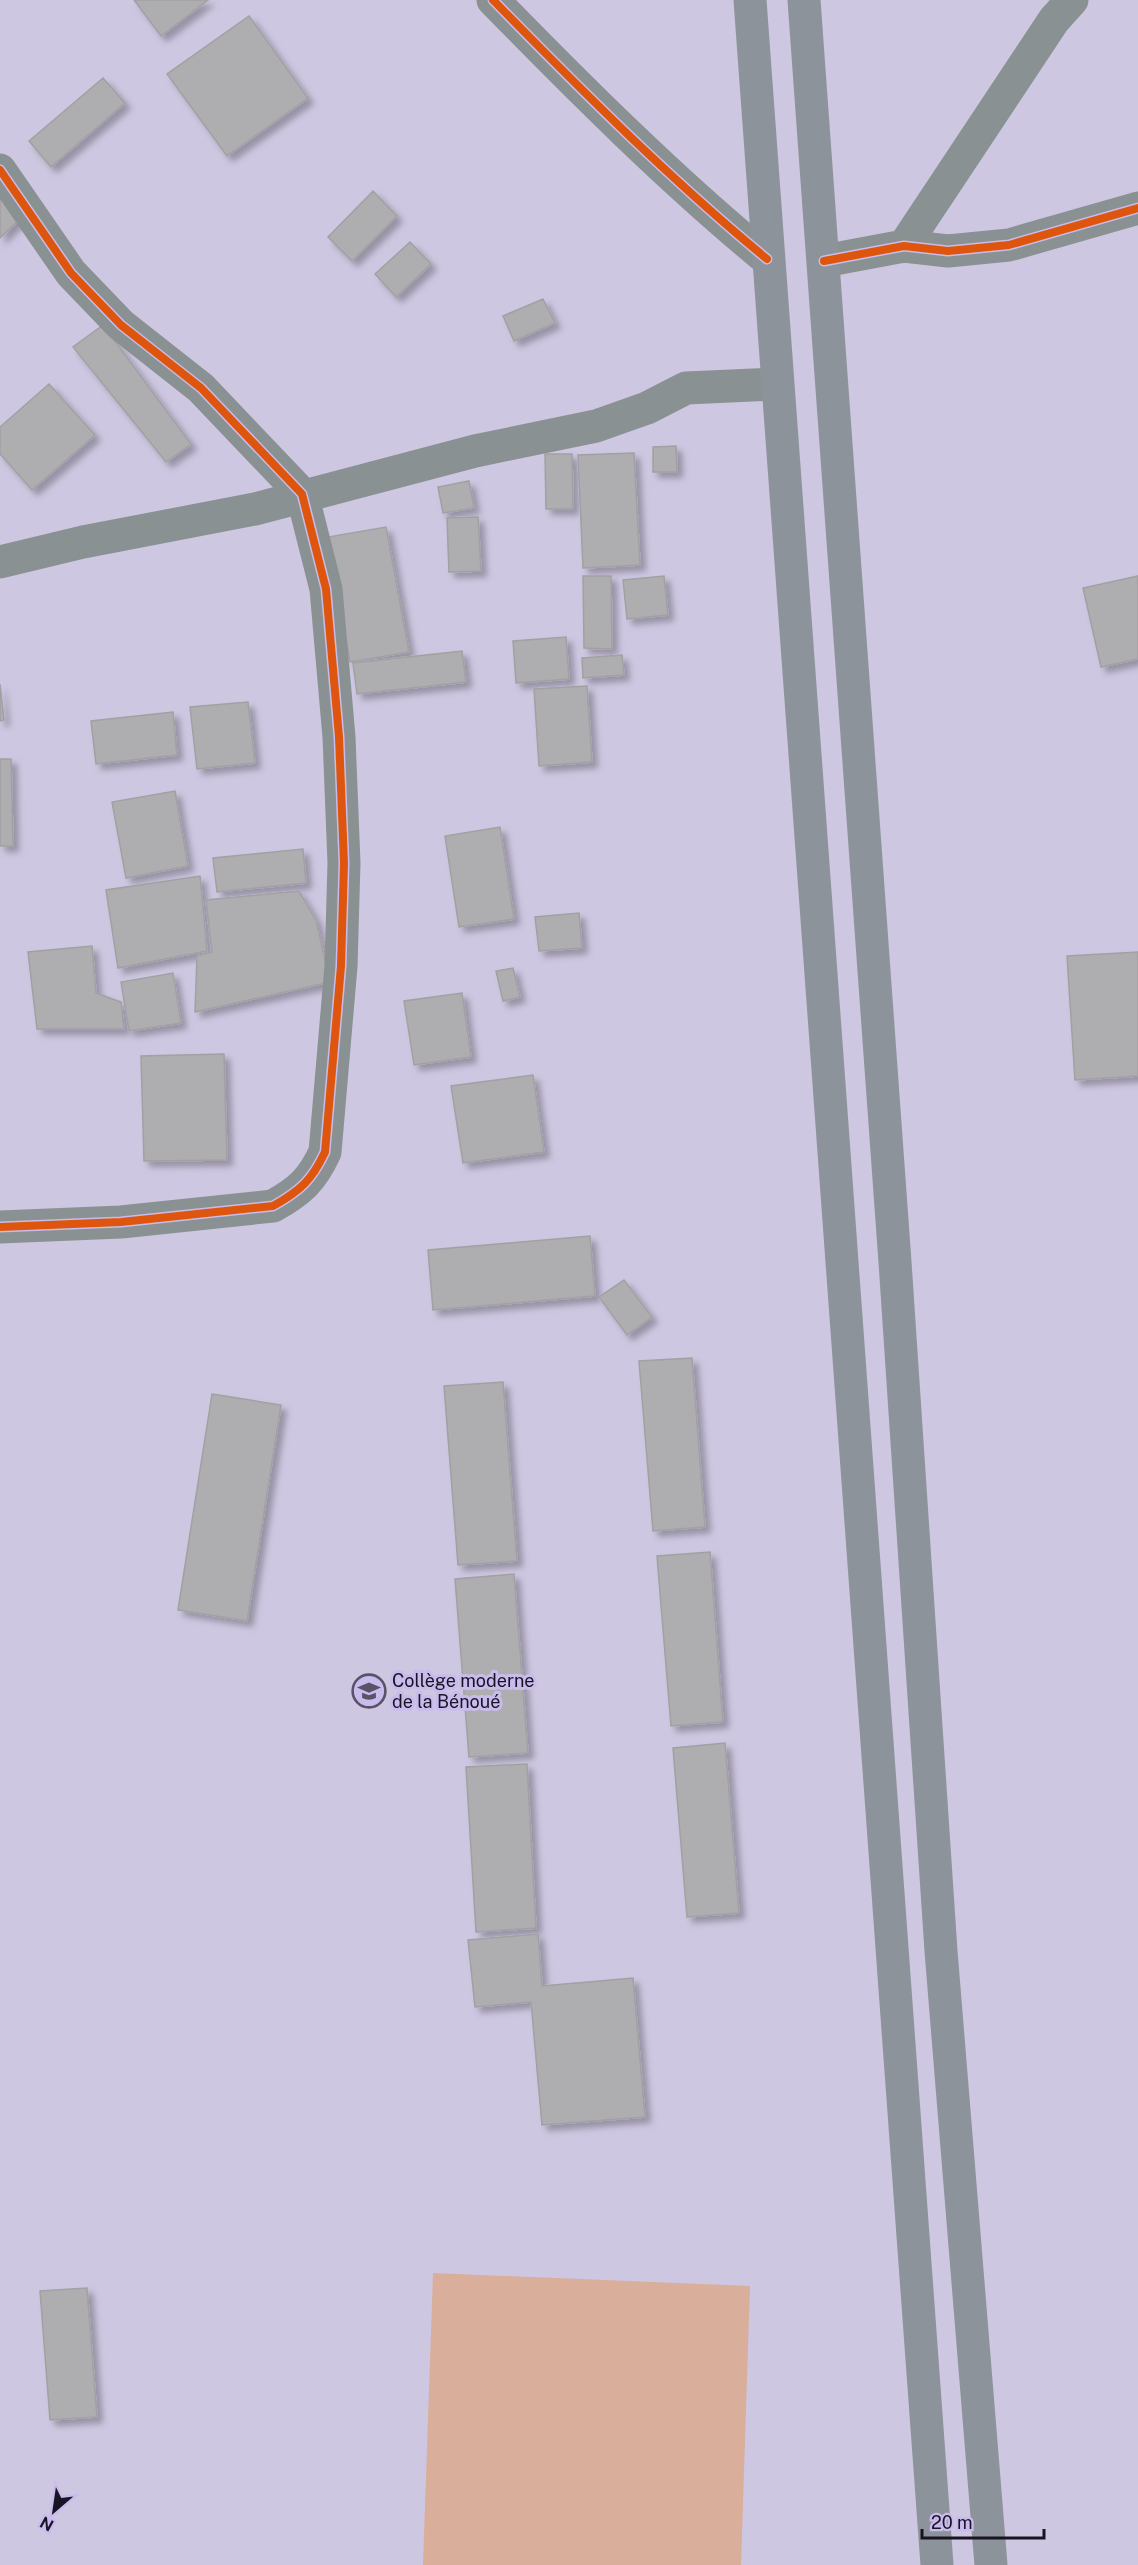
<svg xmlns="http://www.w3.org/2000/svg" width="1138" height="2565" font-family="'Public Sans',sans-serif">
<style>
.green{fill:#d9ae9b}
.building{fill:#aeadaf;stroke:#a2a0a3;stroke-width:1.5;filter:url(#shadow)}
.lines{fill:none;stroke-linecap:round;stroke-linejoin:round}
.street{stroke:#8a9192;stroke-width:33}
.primary{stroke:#8d939a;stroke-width:33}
.cycleway-casing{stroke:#c9bcec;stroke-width:11}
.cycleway{stroke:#de560d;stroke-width:8}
.labels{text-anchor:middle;stroke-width:6;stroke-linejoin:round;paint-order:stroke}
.poi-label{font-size:18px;fill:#191425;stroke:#c9bcec;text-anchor:start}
</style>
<defs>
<filter id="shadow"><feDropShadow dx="5.5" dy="5.5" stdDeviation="3" flood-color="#0004"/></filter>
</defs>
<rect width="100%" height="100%" fill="#cec7e1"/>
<path class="green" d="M433,2273l317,13 -9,279h-318z"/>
<path class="building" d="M134,0h74l-47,36z
M249,16l59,82 -81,58 -60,-82z
M103,78l22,25 -74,64 -22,-26z
M0,182l28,29 -28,27z
M373,191l24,25 -45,45 -24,-24z
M410,242l21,22 -35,33 -21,-23z
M543,299l12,24 -41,18 -11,-25z
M103,325l88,119 -25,18 -93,-115z
M49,384l46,51 -63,55 -32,-36v-27z
M676,446l1,26h-24v-25z
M634,453l6,112 -57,3 -5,-113z
M545,454h27l1,55h-27z
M469,481l5,27 -31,5 -5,-26z
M478,517l3,54 -32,1 -2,-54z
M386,527l23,125 -59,10 -22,-125z
M583,576h28l1,73 -28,-1z
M664,576l4,39 -41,4 -4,-39z
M1138,576v83l-37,8 -18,-79z
M566,637l3,42 -53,4 -3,-42z
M462,651l4,31 -109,12 -4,-31z
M622,655l2,20 -41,3 -1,-20z
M0,684l4,36 -4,1z
M587,686l5,76 -53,4 -5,-77z
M248,702l7,61 -58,6 -7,-62z
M173,712l4,43 -81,9 -5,-43z
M0,759h11l2,87h-13z
M175,791l13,75 -62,12 -14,-76z
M500,827l14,92 -55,8 -14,-91z
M303,849l3,34 -89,9 -4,-34z
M200,876l7,75 -89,17 -12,-78z
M299,891l17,29 14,62 -135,30 2,-56 15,-4 -6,-52z
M579,913l3,35 -43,3 -4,-34z
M92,946l4,47 25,9 3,27h-87l-9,-77z
M1138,952v124l-63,4 -8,-124z
M513,968l7,29 -17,4 -7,-30z
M173,973l8,50 -52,8 -8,-49z
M462,993l9,64 -57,8 -10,-64z
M224,1054l3,106 -83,1 -3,-105z
M533,1075l11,77 -81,11 -12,-77z
M590,1236l5,60 -162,14 -5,-60z
M624,1280l28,37 -25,18 -28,-38z
M692,1358l13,169 -52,4 -14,-170z
M503,1382l14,179 -59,4 -14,-179z
M212,1394l69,11 -34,216 -69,-11z
M710,1552l13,170 -52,4 -14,-170z
M514,1574l14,179 -59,4 -14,-178z
M725,1743l14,170 -52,4 -14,-169z
M527,1764l9,164 -60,4 -10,-165z
M538,1934l4,52 91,-8 12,139 -103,8 -11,-123 -56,5 -7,-67z
M87,2288l10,129 -47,3 -10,-129z"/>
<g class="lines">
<path class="street" d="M493,0c88,90 177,179 274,259
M0,170l71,103 50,52 80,63 101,106 24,95 13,148 5,126 -3,103 -16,186c-13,28 -25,39 -52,54l-152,16 -121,5
M904,246l150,-226 18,-20
M824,261l80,-15 44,5 61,-6 129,-37
M0,562l83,-20 172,-33 220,-58 121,-25 51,-18 39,-20 91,-4"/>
<path class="primary" d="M750,0l187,2565
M804,0l91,1262 46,689 50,614"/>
<g class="cycleway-casing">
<path id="cycleway" d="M493,0c88,90 177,179 274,259
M0,170l71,103 50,52 80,63 101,106 24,95 13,148 5,126 -3,103 -16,186c-13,28 -25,39 -52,54l-152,16 -121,5
M824,261l80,-15 44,5 61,-6 129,-37"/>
</g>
<use href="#cycleway" class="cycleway"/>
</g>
<defs>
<g id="school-ring" transform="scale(1.725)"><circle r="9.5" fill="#c9bcec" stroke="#585367" stroke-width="1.5"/><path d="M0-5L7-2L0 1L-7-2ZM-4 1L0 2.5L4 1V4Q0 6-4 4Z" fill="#585367"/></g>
</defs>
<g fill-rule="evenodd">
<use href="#school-ring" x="369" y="1691"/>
</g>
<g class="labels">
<g class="poi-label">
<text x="392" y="1687">Collège moderne<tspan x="392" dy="21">de la Bénoué</tspan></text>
</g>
</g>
<g transform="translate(54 2511) rotate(209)" stroke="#c9bcec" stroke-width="4.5" paint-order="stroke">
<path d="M0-4.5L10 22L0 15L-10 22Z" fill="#191425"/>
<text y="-9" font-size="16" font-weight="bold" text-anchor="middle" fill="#191425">N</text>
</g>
<path d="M922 2529v9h122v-9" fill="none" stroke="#191425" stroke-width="3"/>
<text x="931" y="2529" font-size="18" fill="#191425" stroke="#c9bcec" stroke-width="4.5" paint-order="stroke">20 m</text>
</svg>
